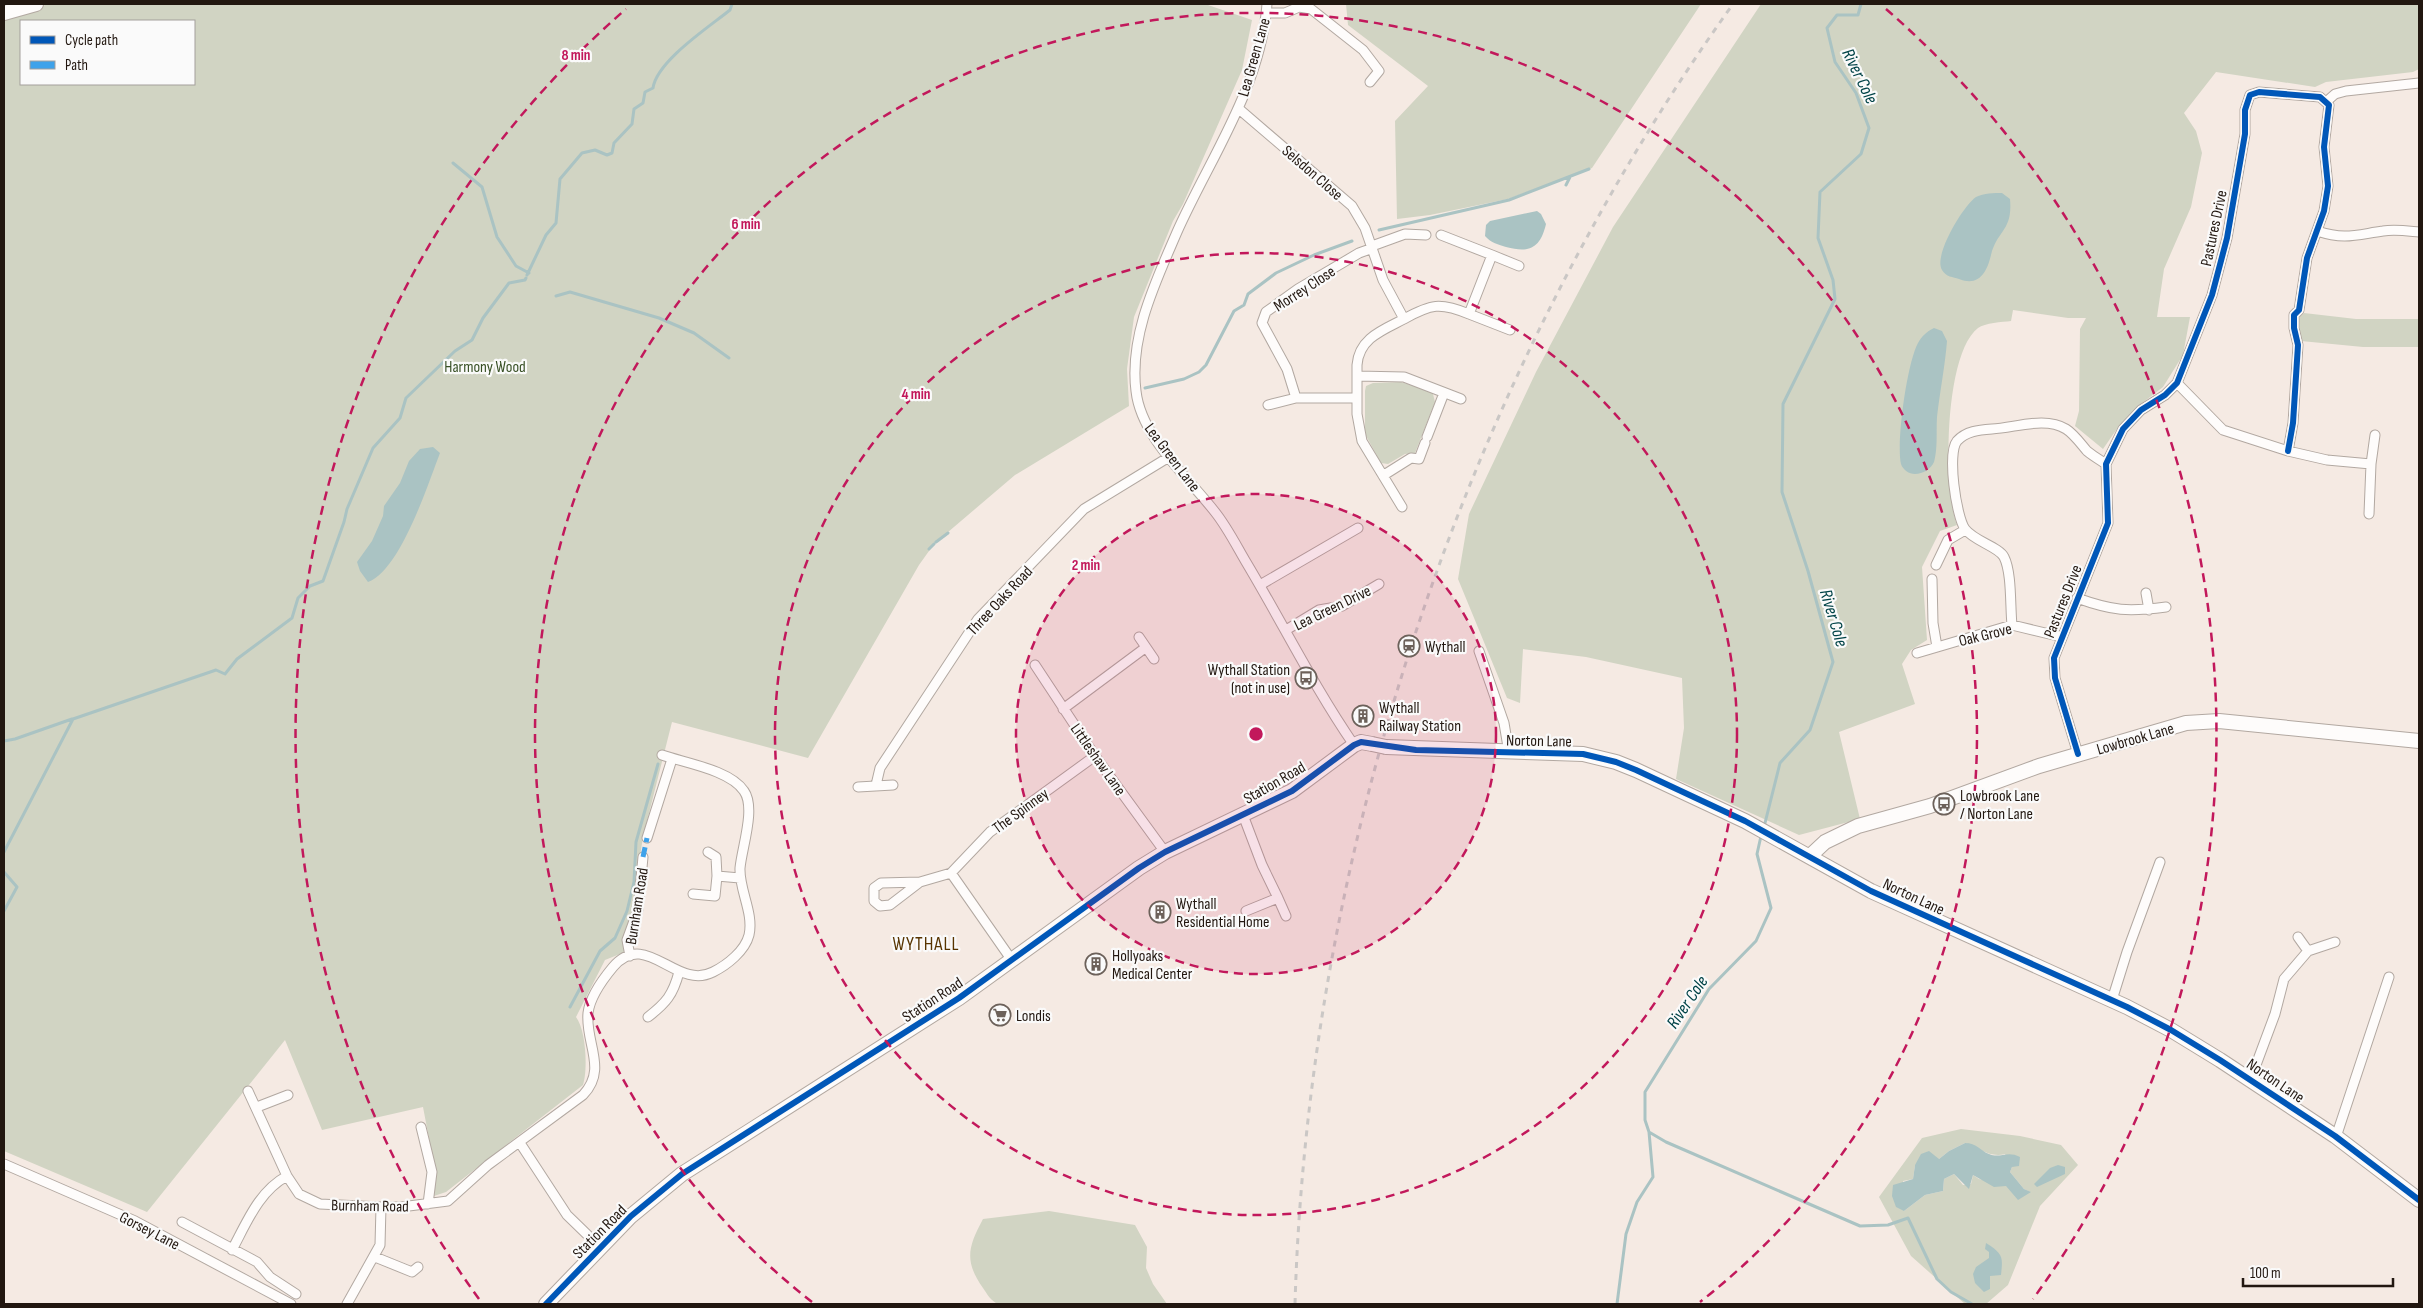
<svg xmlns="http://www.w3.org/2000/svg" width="2423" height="1308" font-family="'Sofia Sans Condensed',sans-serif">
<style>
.green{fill:#d1d4c3;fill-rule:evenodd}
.water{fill:#aac3c3}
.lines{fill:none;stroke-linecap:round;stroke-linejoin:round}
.stream{stroke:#aac3c3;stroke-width:3}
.street-casing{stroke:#b2a8a1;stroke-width:11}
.secondary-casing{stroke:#b2a8a1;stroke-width:16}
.street{stroke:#fefcfb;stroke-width:9}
.secondary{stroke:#fefcfb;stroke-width:14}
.rail{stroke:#cac7c5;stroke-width:3;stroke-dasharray:6 6;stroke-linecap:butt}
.secondary-bridge-casing{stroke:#b2a8a1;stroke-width:16;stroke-linecap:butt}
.secondary-bridge{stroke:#fefcfb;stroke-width:14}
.quiet{stroke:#3ea2ea;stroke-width:5;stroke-dasharray:10 5;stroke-linecap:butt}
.cycleway-casing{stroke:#fafafa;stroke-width:9}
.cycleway{stroke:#0057b8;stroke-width:6}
.ring{fill:none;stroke:#c2185b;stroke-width:2.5;stroke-dasharray:9 6}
.labels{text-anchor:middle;stroke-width:4.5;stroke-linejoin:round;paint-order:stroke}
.street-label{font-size:16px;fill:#221710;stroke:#fafafa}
.park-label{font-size:16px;fill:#374f24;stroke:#fafafa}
.poi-label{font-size:16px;fill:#221710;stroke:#fafafa;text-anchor:start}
.water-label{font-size:18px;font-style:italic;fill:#004347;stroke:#fafafa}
.quarter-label{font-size:19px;letter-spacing:1px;fill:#583400;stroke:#fafafa}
.centre{fill:#c2185b;stroke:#fafafa;stroke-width:2.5}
.ring-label{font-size:15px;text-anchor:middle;font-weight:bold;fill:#c2185b;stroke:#fafafa;stroke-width:4.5;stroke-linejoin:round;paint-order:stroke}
</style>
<rect width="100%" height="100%" fill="#f5eae3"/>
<path class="green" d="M47,4h1158l47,16 -10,50 -59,134 -10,17 -39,96 -7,52 2,37 -114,69 -81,69 -15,21 -111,193 -136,-36 -29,115 -18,115 -20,8 -29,57c10,13 12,52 7,68l-137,107 -12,4 2,-21 -13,-68 -101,23 -37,-90 -138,172 -143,-61v-1134l26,-5zM21,21h173v63h-173z
M1346,4h355l-109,164 -84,31 -78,16 -33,4 -2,-98 33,-35 -80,-61z
M1761,4h658v65l-6,3 -87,10 -11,5 -99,-15 -32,41 12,18 6,22 -11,54 -27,62 -7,48h33l-7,38 -20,32 -26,20 -18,19 -16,23 -28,-23 4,-15 1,-82 6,-11h-18l-55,-8 -2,11c-9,1 -26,2 -33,7 -34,26 -35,159 -21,197l-17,6 -18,36 5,73 -16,10 -9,14 13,40 -76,28 21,87 -61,16 -123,-56 8,-51 -2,-50 -96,-21 -63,-8 -3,54 -13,-5 -49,-119 11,-65 67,-142 77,-145z
M2304,313l52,6h63v28h-56l-62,-6 -3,-8 -1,-14z
M1401,382l29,9 3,3 2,8 -20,51 -10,1 -17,10 -7,-1 -16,-29v-43l1,-5 7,-3z
M1961,1129l59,7 41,9 17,20 -38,41 -32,79 -22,19h-21l-54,-48 -32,-59 43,-59zM1965,1143c14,5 25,15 40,11l7,13 -2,5 14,17 6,3 -51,-13 -6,-4 -2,9 -8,1 -9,-11 -10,5 -1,12 -18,4 -21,16 -1,-30 10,-2 2,-14 24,-6 10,-8z
M1049,1211l86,14 12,22 -1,21 7,16 14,20h-169c-7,-3 -11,-10 -15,-16 -19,-27 -15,-41 0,-69z"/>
<path class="water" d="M2002,193l8,6c3,32 -13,31 -19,56 -4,17 -12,32 -32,24 -6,-2 -13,-2 -17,-9 -9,-14 21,-64 34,-73 8,-4 18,-4 26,-4z
M1537,211l4,3 5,10c-6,25 -17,29 -40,23 -9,-3 -15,-4 -21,-11l1,-11 4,-4z
M1934,328l8,3 5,10c-2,25 -7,50 -10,76 -1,14 1,31 -3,45 -3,7 -11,12 -19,12 -6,0 -12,-4 -14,-10 -5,-21 6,-101 17,-121 4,-7 8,-11 16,-15z
M433,447l7,6c-12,31 -40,118 -72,129l-8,-11 -3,-9 15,-21 11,-25 1,-10 16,-23 9,-22 11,-12z
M1965,1143c12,0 14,7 24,11 11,5 18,-4 31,3l-1,9 -7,1 -2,5 14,17 7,3 -13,8 -12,-14 -12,1 -21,-12 -4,14 -15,-15 -10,5 -1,12 -18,4 -21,16 -8,-4 -4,-11 1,-11 20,-6 2,-14 6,-11 8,-3 10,8 10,-8z
M2058,1165l7,2v7l-28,13 -3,-3 16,-16z
M1986,1243c17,11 17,13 15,32l-11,1v13l-6,3 -9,-9 -2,-9 3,-7 13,-9v-6l-4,-3z"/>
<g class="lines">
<path class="stream" d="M453,163l29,24 15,50 19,29 13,7
M1566,185l4,-8
M1379,230l130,-30 80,-31
M527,275l19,-40 10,-12 4,-44 22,-26 13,-3 12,5 5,-2 2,-10 18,-19 2,-15 9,-6 2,-11 8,-4c4,-27 56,-61 77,-78l2,-6
M556,296l14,-4 89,26 35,15 35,25
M1145,388l39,-9 15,-7 7,-7 28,-54 10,-6 4,-11 28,-21 38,-18 38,-14
M936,542l12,-9
M929,549l5,-5
M4,741l11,-2 57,-20
M1764,827l16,-64 30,-33 23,-68 -25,-91 -26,-79 1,-88 52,-105 -2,-19 -15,-42 2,-46 41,-38 8,-26 -13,-35 -21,-31 -8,-34 10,-13h21l3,-11
M4,852l69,-133 143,-49 9,4 12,-15 55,-41 6,-20 12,-12 13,-5 21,-59 3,-13 26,-61 27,-30 6,-20 49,-47 17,-11 11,-22 26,-35 16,-3 1,-2
M4,872l13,15 -13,24
M570,1007l30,-56 15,-13 12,-27 7,-29 2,-40 22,-78
M1649,1132l17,10 194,84 28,-1 20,-7 29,61 14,13 21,12
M1617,1304l9,-70 11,-32 16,-25 -4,-45 -4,-12v-28l64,-103 47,-48 15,-33 -14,-54 4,-18"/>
<g class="street-casing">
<path id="street" d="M1267,4c-6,83 -57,154 -90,228 -21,49 -48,104 -41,159 5,46 52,86 79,121 12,15 21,33 31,50 36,60 68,125 108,183
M1266,13h19l14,-6 12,2 52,41 16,21 -9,11
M2326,102l9,-8 11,-3 73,-8
M1239,109l113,97 13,22 18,52 21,39c-21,11 -45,19 -47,46v49l5,27 40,66
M2317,231c28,9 38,4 66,0 12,-2 25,0 36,1
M1372,246l33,-12 21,1
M1492,255l27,11
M1469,314l41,16
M1404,319c27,-15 36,-17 65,-5l23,-59 -51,-20
M1357,376l47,1 57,22
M2177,383l46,47 65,21 39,9 44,4 4,-29
M1357,398h-61l-9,-29 -25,-46 4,-11 32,-23 61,-36 14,-5
M1268,405l28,-7
M1427,437l17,-44
M1384,475l27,-17 8,1 6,-16
M2369,514l2,-50
M1936,565l12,-25 17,-10
M1932,579l1,44 4,24
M1260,585l98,-57
M2146,593l3,17
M2077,598c36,13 51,14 89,9
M2012,625c-2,-19 0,-52 -8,-68 -5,-10 -30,-16 -39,-28 -9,-13 -18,-76 -8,-88 9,-10 22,-11 35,-12 23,-1 53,-13 74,0 8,5 15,15 21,22 6,5 13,9 19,13
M1286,630l33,-20 23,-4 37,-22
M1139,637l15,22
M1479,651l25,72 5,30
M1917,653l95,-28 50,12
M1035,665l60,91 70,96
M1063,709l82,-61
M2078,754l-23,-76 -1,-20 54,-135 -2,-59 17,-35 18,-19 24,-15 12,-12 35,-88 15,-57 18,-104v-24l5,-15 9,-3 61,5 9,8 -5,42 4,39 -4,25 -17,47 -8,52 -5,5v13l4,17 -5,78 -5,28
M876,785l4,-17 98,-149 106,-110 85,-52
M858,787l35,-2
M1243,815l19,50 16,33 -32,13
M647,838l25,-79
M708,852l8,5 1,19 23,2
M920,882l-30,23 -10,1 -6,-5v-13l7,-5 39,-1 31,-9
M693,894l22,2 2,-20
M1278,898l8,18
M2298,937l10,14
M630,956l-3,-16 11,-30 5,-53
M1011,959l-60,-86 39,-41 105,-76
M2112,1000l15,-48 33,-90
M648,1017c18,-14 25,-22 31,-45
M2250,1081l25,-67 9,-35 24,-28 27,-9
M248,1091l39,85 12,18 21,10 61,3h20l47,-6 40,-36 95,-70c25,-26 2,-52 5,-82 2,-16 15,-34 25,-46 33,-39 63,24 100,5 14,-7 32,-21 36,-37 5,-22 -10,-45 -9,-67 2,-21 16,-60 4,-77 -14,-21 -59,-28 -82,-36
M257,1107l31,-12
M421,1127l11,45 -4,32
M2336,1137l53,-160
M520,1143l47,72 34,33
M4,1164l131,57 156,83
M182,1222l75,40 13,15 26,17
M232,1250c15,-28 27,-59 55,-74
M375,1257l37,15 6,-5
M347,1304l33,-59 1,-38"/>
</g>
<g class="secondary-casing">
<path id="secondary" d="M4,13l32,-9
M1386,747l197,7 33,8 20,8 109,51 126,70 256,116 44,23 49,30 115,76 84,64
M1810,856l15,-14 33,-16 72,-20 109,-40 147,-43 33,-2 200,20
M546,1304l85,-88 51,-42 277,-176 180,-130 26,-16 127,-61 62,-46 7,-3 11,2"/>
</g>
<use href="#street" class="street"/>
<use href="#secondary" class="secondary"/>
<path class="rail" d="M1295,1304c13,-456 172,-929 438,-1300"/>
<g class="secondary-bridge-casing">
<path id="secondary-bridge" d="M1372,744l14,3"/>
</g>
<use href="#secondary-bridge" class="secondary-bridge"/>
<path class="quiet" d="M643,857l4,-19"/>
<g class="cycleway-casing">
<path id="cycleway" d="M2078,754l-23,-76 -1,-20 54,-135 -2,-59 17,-35 18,-19 24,-15 12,-12 35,-88 15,-57 18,-104v-24l5,-15 9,-3 61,5 9,8 -5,42 4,39 -4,25 -17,47 -8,52 -5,5v13l4,17 -5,78 -5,28
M546,1304l85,-88 51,-42 277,-176 180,-130 26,-16 127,-61 62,-46 7,-3 55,8 167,4 33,8 20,8 109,51 126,70 256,116 44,23 49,30 115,76 84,64"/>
</g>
<use href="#cycleway" class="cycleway"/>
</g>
<circle cx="1256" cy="734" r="240" fill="#c2185b" fill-opacity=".12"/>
<g class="ring">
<circle cx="1256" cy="734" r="240"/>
<circle cx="1256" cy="734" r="481"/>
<path d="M812 1302A721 721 0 1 1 1700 1302"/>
<path d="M479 1299A961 961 0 0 1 626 9M1886 9A961 961 0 0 1 2033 1299"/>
</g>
<defs>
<g id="station-ring" transform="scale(1.125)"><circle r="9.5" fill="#fafafa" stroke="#6c615a" stroke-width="1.5"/><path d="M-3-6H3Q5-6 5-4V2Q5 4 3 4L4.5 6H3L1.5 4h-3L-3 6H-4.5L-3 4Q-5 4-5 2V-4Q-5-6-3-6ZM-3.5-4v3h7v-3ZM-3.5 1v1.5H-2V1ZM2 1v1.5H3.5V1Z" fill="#6c615a"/></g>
<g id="bus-ring" transform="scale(1.125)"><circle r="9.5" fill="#fafafa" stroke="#6c615a" stroke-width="1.5"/><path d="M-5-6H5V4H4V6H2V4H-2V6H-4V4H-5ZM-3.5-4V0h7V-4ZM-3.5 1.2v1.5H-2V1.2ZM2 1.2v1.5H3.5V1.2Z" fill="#6c615a"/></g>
<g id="building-ring" transform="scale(1.125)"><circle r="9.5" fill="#fafafa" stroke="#6c615a" stroke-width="1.5"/><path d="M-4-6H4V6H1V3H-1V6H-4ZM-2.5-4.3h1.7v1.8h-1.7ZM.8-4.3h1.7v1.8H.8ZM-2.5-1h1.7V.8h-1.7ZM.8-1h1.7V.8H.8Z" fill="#6c615a"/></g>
<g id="supermarket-ring" transform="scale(1.125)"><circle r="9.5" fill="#fafafa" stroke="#6c615a" stroke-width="1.5"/><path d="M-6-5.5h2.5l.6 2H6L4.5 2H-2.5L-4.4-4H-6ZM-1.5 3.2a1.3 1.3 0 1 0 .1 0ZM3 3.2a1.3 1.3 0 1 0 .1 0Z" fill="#6c615a"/></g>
</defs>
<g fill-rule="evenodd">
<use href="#station-ring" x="1409" y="646"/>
<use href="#bus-ring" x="1306" y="678"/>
<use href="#building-ring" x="1363" y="716"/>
<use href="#bus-ring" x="1944" y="804"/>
<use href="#building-ring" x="1160" y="912"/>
<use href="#building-ring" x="1096" y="964"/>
<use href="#supermarket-ring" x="1000" y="1015"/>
</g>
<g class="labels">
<g class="street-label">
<text transform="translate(1253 57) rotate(-74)" y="6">Lea Green Lane</text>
<text transform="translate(1313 172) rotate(41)" y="6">Selsdon Close</text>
<text transform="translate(2213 228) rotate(-78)" y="6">Pastures Drive</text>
<text transform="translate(1304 288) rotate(-33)" y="6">Morrey Close</text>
<text transform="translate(1173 457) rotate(53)" y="6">Lea Green Lane</text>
<text transform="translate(999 600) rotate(-47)" y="6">Three Oaks Road</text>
<text transform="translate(2062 601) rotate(-68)" y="6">Pastures Drive</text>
<text transform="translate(1332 607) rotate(-26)" y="6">Lea Green Drive</text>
<text transform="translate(1985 634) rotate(-14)" y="6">Oak Grove</text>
<text transform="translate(2135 738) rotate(-16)" y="6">Lowbrook Lane</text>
<text transform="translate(1539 740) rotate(1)" y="6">Norton Lane</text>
<text transform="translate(1099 759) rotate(55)" y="6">Littleshaw Lane</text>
<text transform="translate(1274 782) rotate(-30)" y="6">Station Road</text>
<text transform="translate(1020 810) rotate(-36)" y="6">The Spinney</text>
<text transform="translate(1914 896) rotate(25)" y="6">Norton Lane</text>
<text transform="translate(636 906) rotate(-81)" y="6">Burnham Road</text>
<text transform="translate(932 999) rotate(-33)" y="6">Station Road</text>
<text transform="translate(2276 1080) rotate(34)" y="6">Norton Lane</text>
<text transform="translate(370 1205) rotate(1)" y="6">Burnham Road</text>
<text transform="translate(150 1230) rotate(27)" y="6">Gorsey Lane</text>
<text transform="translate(599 1231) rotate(-45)" y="6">Station Road</text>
</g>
<g class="park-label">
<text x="485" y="372">Harmony Wood</text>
</g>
<g class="poi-label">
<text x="1425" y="652">Wythall</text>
<text x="1290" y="675" text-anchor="end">Wythall Station<tspan x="1290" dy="18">(not in use)</tspan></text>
<text x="1379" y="713">Wythall<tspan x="1379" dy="18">Railway Station</tspan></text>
<text x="1960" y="801">Lowbrook Lane<tspan x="1960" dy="18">/ Norton Lane</tspan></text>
<text x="1176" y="909">Wythall<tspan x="1176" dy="18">Residential Home</tspan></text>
<text x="1112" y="961">Hollyoaks<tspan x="1112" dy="18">Medical Center</tspan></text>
<text x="1016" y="1021">Londis</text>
</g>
<g class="water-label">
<text transform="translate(1860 76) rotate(64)" y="6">River Cole</text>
<text transform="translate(1834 618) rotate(73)" y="6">River Cole</text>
<text transform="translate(1687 1002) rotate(-56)" y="6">River Cole</text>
</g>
<g class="quarter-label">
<text x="926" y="950">WYTHALL</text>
</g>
</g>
<circle cx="1256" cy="734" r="8" class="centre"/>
<g class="ring-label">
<text x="576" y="60">8 min</text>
<text x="746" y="229">6 min</text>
<text x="916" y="399">4 min</text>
<text x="1086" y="570">2 min</text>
</g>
<rect width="2423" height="1308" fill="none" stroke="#221710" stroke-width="10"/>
<rect x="20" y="20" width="175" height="65" fill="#fafafa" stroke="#a49f9c"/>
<rect x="30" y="36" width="25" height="8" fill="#0057b8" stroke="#a49f9c"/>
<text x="65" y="45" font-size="15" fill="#221710">Cycle path</text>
<rect x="30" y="61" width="25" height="8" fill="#3ea2ea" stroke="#a49f9c"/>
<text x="65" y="70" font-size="15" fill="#221710">Path</text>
<path d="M2243 1278v8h150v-8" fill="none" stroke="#221710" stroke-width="2.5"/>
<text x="2250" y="1278" font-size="15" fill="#221710" stroke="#fafafa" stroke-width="4" paint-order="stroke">100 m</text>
</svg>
